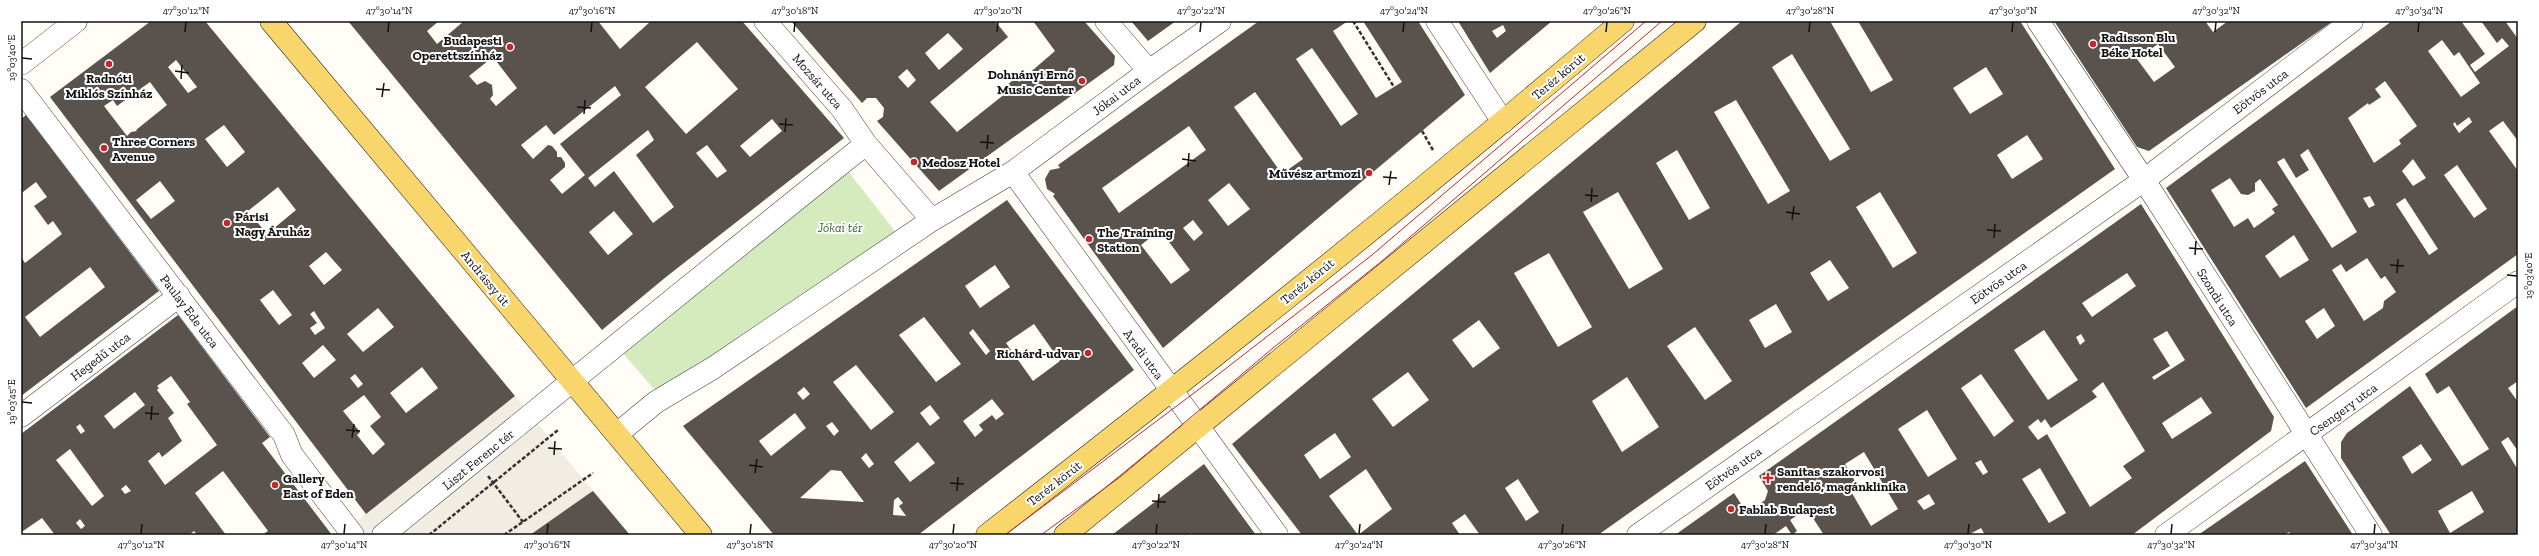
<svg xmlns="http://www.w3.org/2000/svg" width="2539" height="556" font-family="'Zilla Slab',serif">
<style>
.green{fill:#d5ebbd}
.plaza{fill:#f1ede2}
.building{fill:#5a524d;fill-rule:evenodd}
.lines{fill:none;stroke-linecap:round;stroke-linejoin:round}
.minor-casing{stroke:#444;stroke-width:23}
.major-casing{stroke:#222;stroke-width:23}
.path{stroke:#333;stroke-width:2.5;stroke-dasharray:4 2;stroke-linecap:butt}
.minor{stroke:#fff;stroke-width:22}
.major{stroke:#f9d66b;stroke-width:22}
.tram{stroke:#c4262e;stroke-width:1}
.ticks{fill:none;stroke:#111;stroke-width:1.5}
.poi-dot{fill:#c4262e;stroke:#fff;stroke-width:1.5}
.labels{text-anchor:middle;stroke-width:4;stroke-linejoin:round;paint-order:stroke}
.poi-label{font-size:13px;font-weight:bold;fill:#111;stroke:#fff;text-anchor:start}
.street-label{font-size:13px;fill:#111;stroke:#fff}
.park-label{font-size:13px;font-style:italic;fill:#2f6b1f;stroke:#fff}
.neatline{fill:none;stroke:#111;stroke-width:1.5}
.ticks-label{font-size:10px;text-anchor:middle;fill:#111}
</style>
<rect width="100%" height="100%" fill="#fffdf5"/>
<path class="green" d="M847,170l51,65 -232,168 -45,-52z"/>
<path class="plaza" d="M515,396l78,95 -63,44h-191z"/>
<path class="building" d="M151,21h54l310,375 -149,118 -316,-417zM176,60l21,27 -9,6 -20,-26zM150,82l17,23 -31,25 1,1 -6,1 -4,4 -23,-30 9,-6 4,6zM224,125l21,27 -18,15 -22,-28zM160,181l15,20 -24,18 -15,-19zM278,187l18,23 -29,24 -19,-23zM326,252l16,18 -18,15 -15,-19zM273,290l19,25 -13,10 -19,-25zM378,308l16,19 -31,25 -16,-18zM314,311l11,17 -10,7 -5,-7 7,-5 -7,-9zM323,345l13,15 -22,18 -12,-15zM422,367l16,21 -32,25 -16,-20zM355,374l8,10 -5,4 -8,-10zM364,395l17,22 -11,9 15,18 -12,11 -16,-20 3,-3 -17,-21z
M348,21h91l-12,10 10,13 27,-23h134l22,28 31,-28h91l102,117 -178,139 -64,53zM697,42l41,47 -52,45 -41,-47zM493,57l24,31 -21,18 -6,-7 3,-4 -1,-10 -7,-4 -8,4 -8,-9zM615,86l6,9 -61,49 25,31 -23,19 -12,-14 15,-13v-4l-4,-6h-4v-5l-5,-6 -4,-1 -15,14 -12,-14 25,-20 8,10zM772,119l10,12 -32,26 -10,-11zM648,130l6,10 -18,15 38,52 -21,16 -39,-52 -19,16 -7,-9zM707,145l20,26 -10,7 -21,-25zM614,211l19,23 -25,21 -19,-23z
M791,21h204l13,16 -78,65 27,30 49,-39 -3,-5 13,-10 3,4 36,-31 -22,-30h51l31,35 -1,9 -175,126 -62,-70 6,-4 1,-9 -8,-10h-9l-5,5zM948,33l15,16 -24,21 -14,-17zM907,69l9,11 -8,8 -10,-11z
M1131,21h45l-28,20z
M1259,21h89l-15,10 43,67 26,-16 -39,-61h55l47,74 -302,253 -110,-152 2,-2 -8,-5 -2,-10 5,-9 10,-2 -2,-3zM1312,48l46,66 -17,12 -45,-67zM1255,92l48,67 -21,15 -48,-67zM1189,126l17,24 -87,63 -17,-25zM1229,183l21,26 -22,17 -20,-26zM1193,220l10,13 -9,8 -11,-13zM1160,230l30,40 -19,14 -30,-39z
M1458,21h94l-62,52zM1503,25l3,6 -9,7 -5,-7z
M1742,21h88l41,71 22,-12 -35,-59h162l95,148 -517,366h-118l-15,-21 -13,9 8,12h-102l34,-26 -26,-40 -37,27 29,39h-56l-70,-91zM1792,54l58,95 -20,12 -58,-94zM1986,67l17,27 -33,20 -17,-26zM1736,100l54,91 -22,13 -54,-92zM2027,135l16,24 -31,20 -15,-24zM1677,150l33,58 -21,12 -33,-57zM1618,192l45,77 -34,20 -46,-77zM1880,192l37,61 -24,15 -37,-61zM1549,253l43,74 -34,20 -44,-74zM1830,260l19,28 -21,13 -18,-28zM1776,304l16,28 -27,16 -16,-28zM1479,320l21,28 -27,20 -21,-28zM1695,327l37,54 -27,19 -38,-54zM1408,372l21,28 -36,27 -21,-28zM1627,377l32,50 -37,25 -30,-51zM1335,433l16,24 -31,22 -16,-24zM1518,479l21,33 -13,9 -21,-33z
M2054,21h151l8,11 15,-11h105l-184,130 -12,-4zM2158,44l17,23 -21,15 -17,-23z
M2392,21h69l24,33 -15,11 5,7 34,-26 -7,-8 -5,5 -16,-22h24l13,18v102l-15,-20 -14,10 29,40v83l-212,154 -140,-220zM2442,40l12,16 5,-4 21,31 -19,14 -33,-46zM2385,81l32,45 -18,14 2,4 -27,19 -26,-45 20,-15 1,2 12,-8 -6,-8zM2469,117l3,5 -13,11 -6,-9 2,-2 2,4zM2308,149l49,83 -25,16 -55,-86 7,-4 12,20 13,-8 -9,-15zM2413,159l13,19 -13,8 -11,-15zM2457,165l30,44 -13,9 -30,-43zM2230,178l11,16 7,1 7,-4v-8l5,-4 18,26 -6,4 3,4 -21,15 -6,-10 -14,9 -23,-37zM2370,196l5,9 -6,3 -6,-10zM2405,198l33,51 -9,6 -33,-51zM2294,235l15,25 -29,18 -15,-22zM2367,258l14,21 4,-3 11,16 -12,9 -1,7 -19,13 -32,-51 9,-6 5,8zM2324,308l11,18 -18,13 -12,-18z
M26,115l133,176 -138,105v-139l4,6 37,-29 -9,-13 -5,4 -14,-19 13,-9 -11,-15 -13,10 -2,-2v-71zM90,267l15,20 -65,50 -15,-20z
M1007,200l127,170 -216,165h-144l-91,-109zM995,265l15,22 -30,21 -15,-22zM924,317l37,47 -25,18 -37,-47zM1034,324l26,37 -27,20 -27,-38zM973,329l17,22 -4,4 -17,-22zM856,365l38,47 -23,18 -38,-48zM804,387l6,7 -7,6 -6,-7zM992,399l12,15 -8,6 -4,-5 -13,10 4,5 -8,7 -12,-16zM930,405l10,13 -10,8 -10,-13zM795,413l11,15 -35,28 -12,-15zM832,422l7,9 -5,5 -8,-10zM918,442l17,21 -25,19 -16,-20zM866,453l8,11 -5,4 -8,-10zM831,470l10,1 23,31 -64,-4zM898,497l5,6 -4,3 7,10 -13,-1 1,-15z
M2141,204l133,213 -3,14 -139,104h-147l-4,-7 -13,7h-144l-17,-26 -17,11 7,11 -5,4 -6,-9 -13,9h-98l59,-42 12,19 14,-8 5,-4 3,-9 -9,-15zM2127,273l9,13 -44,31 -10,-14zM2044,330l34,50 -30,20 -34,-50zM2167,331l18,29 -31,20 -2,-3 18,-11 -17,-27zM2081,334l4,7 -5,4 -4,-8zM1981,374l33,47 -20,16 -33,-49zM2103,382l42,69 -22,15 9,12 -42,29 -43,-73 -9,6 -10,-13 10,-8 3,4 4,-4 6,9 46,-31 -5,-6zM2201,397l11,16 -40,26 -10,-16zM1927,410l30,49 -29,18 -30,-48zM1864,452l34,57 -27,17 -22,-38 7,-5 -11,-19zM1981,460l7,12 -5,3 -8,-12zM2040,468l26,45 -17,10 -27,-44zM1929,494l6,10 -11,6 -7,-9z
M2518,306v75l-10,7 10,14v49l-10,-14 -7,5 17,28v65h-127l-50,-77v-16l6,-9 63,-47 52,80 27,-17 -40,-63 -12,8 -12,-20zM2421,444l11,16 -20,14 -10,-17zM2472,491l12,21 -34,21 -12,-22z
M178,315l92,122 -8,6 70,92h-70l6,-4 -45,-60 -28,22 31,42h-29l-3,-4 -5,4h-134l-13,-17 -19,13 -2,-3v-94zM171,376l19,26 -3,2 30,41 -52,40 -17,-24 11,-9 3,5 20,-16 -14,-23 6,-5 -17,-23 2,-2 -2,-2zM135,392l10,13 -31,24 -10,-13zM80,424l5,7 -4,3 -5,-7zM70,449l34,47 -12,10 -36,-46zM126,485l5,6 -6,3 -4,-5zM80,519l5,7 -4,3 -5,-6z
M2305,461l48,74h-62l-2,-3 -5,3h-86z
M1204,464l52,71h-63l-2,-2 -2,2h-77z
M593,491l37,44h-100l57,-40z"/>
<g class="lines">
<g class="minor-casing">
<path id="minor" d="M765,21l77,88 24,35 66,76
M1106,21l43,50
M1437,21l66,101
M2038,21l106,159 227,355
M21,64l55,-43
M21,90l263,345 8,20 61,80
M1013,172l264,363
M21,416l158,-120
M617,434l39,-32 57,-34 219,-148 81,-48 136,-101 71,-50
M383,535c161,-131 321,-262 483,-391
M1638,535l506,-355 208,-159
M2166,535l352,-253"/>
</g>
<g class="major-casing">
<path id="major" d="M271,21l430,514
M987,535c215,-167 428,-338 636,-514
M1065,535l630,-514"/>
</g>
<path class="path" d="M1353,21l41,66
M1422,131l11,19
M488,476l35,46
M429,535l129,-105
M504,535l89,-62"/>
<use href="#minor" class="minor"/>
<use href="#major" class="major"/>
<path class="tram" d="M1005,535l197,-148 170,-132 274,-234
M1041,535l79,-58 153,-129 109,-87 280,-240"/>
</g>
<path class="ticks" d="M185,32l1,-10M388,32l1,-10M591,32l1,-10M794,32l1,-10M997,32l1,-10M1200,32l1,-10M1403,32l1,-10M1606,32l1,-10M1809,32l1,-10M2012,32l1,-10M2215,32l1,-10M2418,32l1,-10M22,58l10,1M175,71l14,2M181,79l1,-14M376,89l14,1M382,97l2,-14M577,107l14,1M584,114l1,-14M779,124l14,1M785,132l1,-14M980,142l14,1M987,149l1,-14M1182,159l14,2M1188,167l1,-14M1383,177l14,1M1389,185l2,-14M1585,195l13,1M1591,202l1,-14M1786,212l14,2M1792,220l2,-14M1987,230l14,1M1994,238l1,-14M2189,248l14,1M2195,255l1,-14M2390,265l14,1M2397,273l1,-14M2507,275l10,1M22,402l10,1M145,413l14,1M151,420l1,-14M346,430l14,1M352,438l2,-14M548,448l14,1M554,455l1,-14M749,465l14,2M755,473l2,-14M950,483l14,1M957,491l1,-14M1152,501l14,1M1158,508l1,-14M141,534l1,-10M344,534l1,-10M547,534l1,-10M750,534l1,-10M953,534l1,-10M1156,534l1,-10M1359,534l1,-10M1562,534l1,-10M1765,534l1,-10M1968,534l1,-10M2171,534l1,-10M2374,534l1,-10"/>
<g class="poi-dot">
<circle cx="2093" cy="44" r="4"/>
<circle cx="510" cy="47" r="4"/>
<circle cx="109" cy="64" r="4"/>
<circle cx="1082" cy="81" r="4"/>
<circle cx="104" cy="148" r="4"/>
<circle cx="914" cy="162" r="4"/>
<circle cx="1369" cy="173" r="4"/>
<circle cx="227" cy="223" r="4"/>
<circle cx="1089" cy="239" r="4"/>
<circle cx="1088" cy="353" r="4"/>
<path d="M1766 472h4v4h4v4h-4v4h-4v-4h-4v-4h4z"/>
<circle cx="275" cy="485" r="4"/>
<circle cx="1731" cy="509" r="4"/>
</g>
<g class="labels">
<g class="poi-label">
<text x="2101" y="42">Radisson Blu<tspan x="2101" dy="15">Béke Hotel</tspan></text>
<text x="502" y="45" text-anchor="end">Budapesti<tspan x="502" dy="15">Operettszínház</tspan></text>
<text x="1074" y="79" text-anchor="end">Dohnányi Ernő<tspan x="1074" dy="15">Music Center</tspan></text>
<text x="109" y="83" text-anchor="middle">Radnóti<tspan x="109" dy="15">Miklós Színház</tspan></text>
<text x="112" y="146">Three Corners<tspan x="112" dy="15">Avenue</tspan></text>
<text x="922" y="167">Medosz Hotel</text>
<text x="1361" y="178" text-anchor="end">Művész artmozi</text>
<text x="235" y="221">Párisi<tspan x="235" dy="15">Nagy Áruház</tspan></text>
<text x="1097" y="237">The Training<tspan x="1097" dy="15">Station</tspan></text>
<text x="1080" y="358" text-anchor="end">Richárd-udvar</text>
<text x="1777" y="476">Sanitas szakorvosi<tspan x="1777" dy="15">rendelő, magánklinika</tspan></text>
<text x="283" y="483">Gallery<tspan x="283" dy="15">East of Eden</tspan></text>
<text x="1739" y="514">Fablab Budapest</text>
</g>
<g class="street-label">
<text transform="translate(1558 76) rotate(-40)" y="5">Teréz körút</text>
<text transform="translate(818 81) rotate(49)" y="5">Mozsár utca</text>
<text transform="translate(2260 91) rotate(-37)" y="5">Eötvös utca</text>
<text transform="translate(1116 95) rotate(-37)" y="5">Jókai utca</text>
<text transform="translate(486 278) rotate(50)" y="5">Andrássy út</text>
<text transform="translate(1307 281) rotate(-39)" y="5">Teréz körút</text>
<text transform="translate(1998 282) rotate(-35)" y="5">Eötvös utca</text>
<text transform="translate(2218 297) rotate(58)" y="5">Szondi utca</text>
<text transform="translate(190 311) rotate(53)" y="5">Paulay Ede utca</text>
<text transform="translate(1144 354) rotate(54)" y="5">Aradi utca</text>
<text transform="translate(100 356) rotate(-37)" y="5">Hegedű utca</text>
<text transform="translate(2343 409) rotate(-36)" y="5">Csengery utca</text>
<text transform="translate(478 459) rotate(-39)" y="5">Liszt Ferenc tér</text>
<text transform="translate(1733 468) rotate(-35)" y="5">Eötvös utca</text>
<text transform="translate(1054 483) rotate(-38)" y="5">Teréz körút</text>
</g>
<g class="park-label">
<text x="840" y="232">Jókai tér</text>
</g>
</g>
<rect width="2539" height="556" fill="none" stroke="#ffffff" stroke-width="44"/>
<rect x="22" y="22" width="2495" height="512" class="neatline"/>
<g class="ticks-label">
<text x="186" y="14">47°30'12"N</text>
<text x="389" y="14">47°30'14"N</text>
<text x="592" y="14">47°30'16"N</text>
<text x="795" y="14">47°30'18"N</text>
<text x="998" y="14">47°30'20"N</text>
<text x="1201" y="14">47°30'22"N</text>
<text x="1404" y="14">47°30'24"N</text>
<text x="1607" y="14">47°30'26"N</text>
<text x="1810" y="14">47°30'28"N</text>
<text x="2013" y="14">47°30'30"N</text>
<text x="2216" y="14">47°30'32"N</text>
<text x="2419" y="14">47°30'34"N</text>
<text transform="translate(11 58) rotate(-90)" y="4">19°03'40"E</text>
<text transform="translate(2528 276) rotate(-90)" y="4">19°03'40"E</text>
<text transform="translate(11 402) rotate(-90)" y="4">19°03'45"E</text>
<text x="141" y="548">47°30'12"N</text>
<text x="344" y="548">47°30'14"N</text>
<text x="547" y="548">47°30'16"N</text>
<text x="750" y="548">47°30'18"N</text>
<text x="953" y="548">47°30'20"N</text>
<text x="1156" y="548">47°30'22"N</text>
<text x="1359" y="548">47°30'24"N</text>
<text x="1562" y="548">47°30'26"N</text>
<text x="1765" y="548">47°30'28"N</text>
<text x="1968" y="548">47°30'30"N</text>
<text x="2171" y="548">47°30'32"N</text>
<text x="2374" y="548">47°30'34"N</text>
</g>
</svg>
